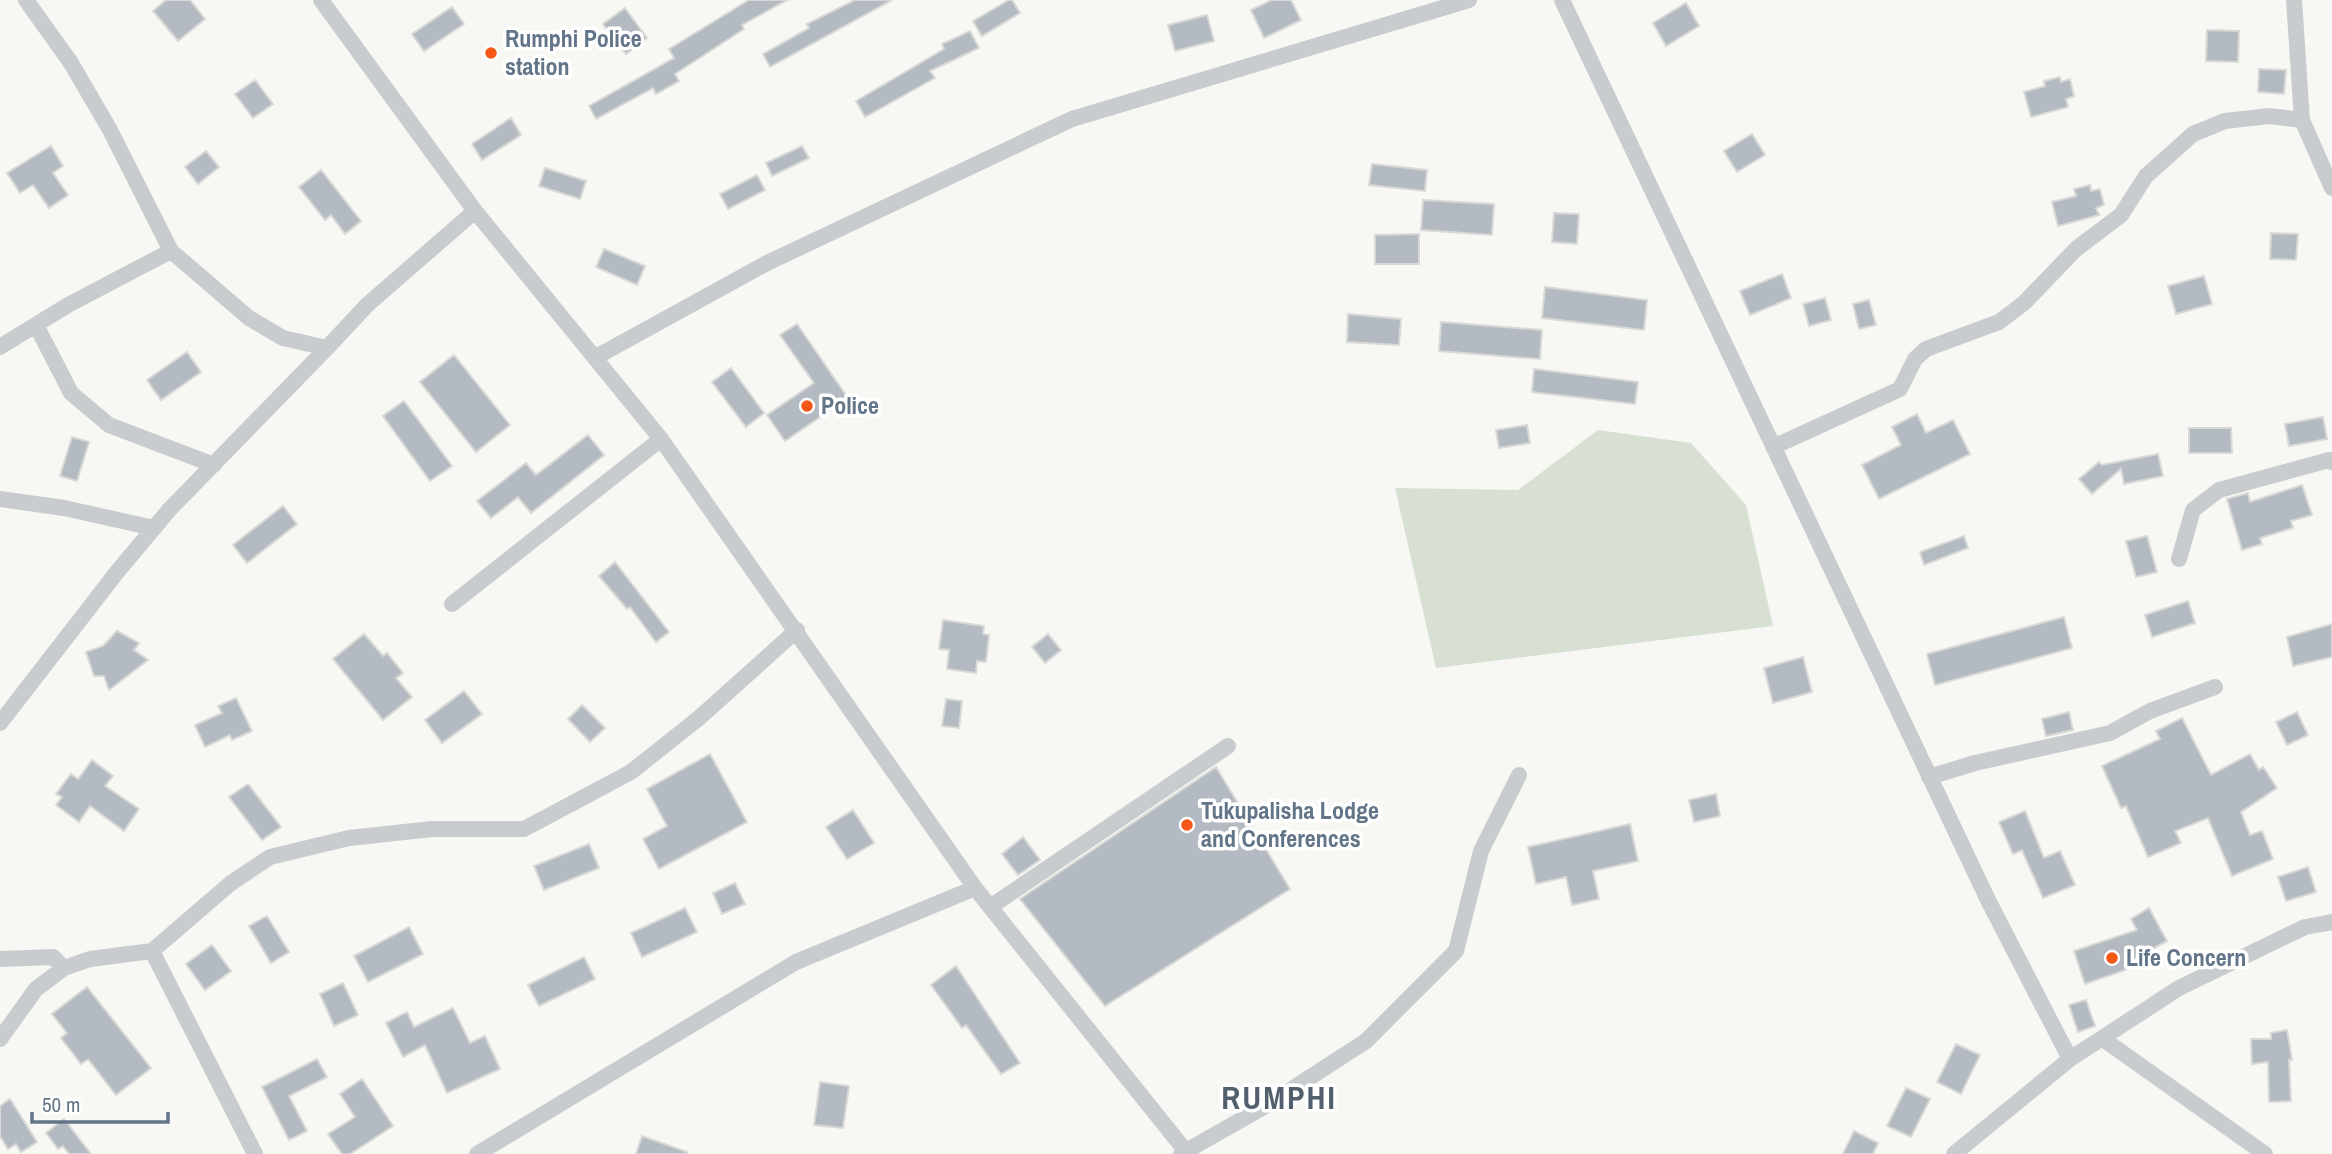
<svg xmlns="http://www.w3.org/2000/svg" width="2332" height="1154" font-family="'Archivo Narrow',sans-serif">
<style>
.green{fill:#d8e0d4}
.building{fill:#b3bac1;stroke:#d8d9d6;stroke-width:2}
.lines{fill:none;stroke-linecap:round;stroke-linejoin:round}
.street{stroke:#c9cccf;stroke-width:16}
.poi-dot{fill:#f45717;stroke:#fff;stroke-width:2.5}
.labels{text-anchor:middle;stroke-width:7;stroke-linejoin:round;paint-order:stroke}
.poi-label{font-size:24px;font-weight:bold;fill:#637588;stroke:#fff;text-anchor:start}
.district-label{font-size:32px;font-weight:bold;letter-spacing:2px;fill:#525f6c;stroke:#fff}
</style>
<rect width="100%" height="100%" fill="#f7f7f3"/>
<path class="green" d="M1598,430l93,13 55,62 27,121 -337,42 -41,-180 123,2z"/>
<path class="building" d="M166,0h24l15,19 -27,22 -25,-30z
M749,0h38l-45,25 2,4 -69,45 4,7 -23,13 -3,-6 -57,31 -7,-13 85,-48 -5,-9z
M855,0h37l-122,67 -7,-13 46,-26 -2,-4z
M1009,0h3l8,13 -38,23 -9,-15z
M1272,0h19l10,20 -37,18 -13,-28z
M1686,3l13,23 -33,20 -13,-23z
M452,7l12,17 -40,27 -12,-17z
M625,8l22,30 -21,16 -23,-30z
M1207,15l7,26 -39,10 -7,-26z
M2207,30l32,1 -1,31 -32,-1z
M970,31l9,17 -49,23 5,7 -70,39 -9,-16 88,-52 -2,-5z
M2259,69l27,1 -2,24 -26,-2z
M2060,77l1,5 9,-3 4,17 -8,3 2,8 -37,10 -7,-25 21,-6 -1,-5z
M255,80l18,24 -20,14 -18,-24z
M511,118l10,17 -39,25 -10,-16z
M1752,134l13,21 -28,17 -13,-21z
M51,146l12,20 -10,7 15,22 -19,13 -16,-23 -13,8 -13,-20z
M802,146l7,12 -37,18 -6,-13z
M206,151l13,16 -21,17 -13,-17z
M1372,164l55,6 -2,21 -56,-6z
M545,168l41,13 -6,18 -41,-13z
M321,170l40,51 -16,13 -14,-19 -6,5 -26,-33z
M757,175l8,15 -37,19 -8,-15z
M2090,185l1,6 9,-2 4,16 -8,3 3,7 -41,11 -6,-24 24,-6 -2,-7z
M1423,200l71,4 -2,31 -71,-5z
M1554,213l25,1 -2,30 -25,-2z
M2271,233l27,1 -2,26 -26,-1z
M1419,234v30h-44v-29z
M604,249l41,17 -8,19 -41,-18z
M1782,274l9,24 -41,17 -10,-24z
M2204,276l8,28 -36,10 -8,-28z
M1545,287l102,13 -3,30 -102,-12z
M1825,298l6,22 -22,6 -6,-22z
M1869,300l7,25 -17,4 -6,-25z
M1348,314l53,5 -2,26 -52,-3z
M1441,322l101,8 -2,29 -101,-8z
M797,324l51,74 -63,43 -18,-26 47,-32 -34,-48z
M187,352l14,20 -40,28 -14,-20z
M454,355l56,70 -34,27 -56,-70z
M731,368l33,45 -18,14 -34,-45z
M1534,369l104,13 -3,22 -103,-12z
M404,401l48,65 -22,15 -47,-65z
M1917,414l9,19 27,-13 17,34 -91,45 -17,-34 39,-20 -9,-18z
M2323,417l4,22 -38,7 -4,-22z
M1527,425l3,18 -31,5 -3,-18z
M2189,428h42l1,25h-43z
M588,435l16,20 -73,58 -13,-16 -27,21 -14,-17 49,-38 10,12z
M72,437l17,5 -12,39 -17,-5z
M2158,454l5,22 -39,8 -3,-15 -29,25 -13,-15 20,-17 3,3z
M2302,485l10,30 -21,6 2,7 -33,10 2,6 -20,6 -15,-51 21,-6 2,9z
M283,506l14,18 -50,39 -14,-18z
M1964,536l4,12 -44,17 -4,-13z
M2147,536l10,36 -21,5 -10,-36z
M615,562l54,70 -13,10 -26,-35 -3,2 -28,-33z
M2188,601l7,22 -43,14 -7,-22z
M2064,617l8,31 -137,37 -8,-31z
M943,620l41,6 -1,8 6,1 -3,27 -9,-1 -1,12 -29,-4 2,-19 -10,-1z
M2332,624v33l-39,9 -6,-29z
M117,631l22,12 -5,7 14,10 -39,30 -5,-14h-10l-8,-24 17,-6z
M364,634l19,22 4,-3 16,20 -7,5 16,19 -29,23 -50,-61z
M1048,634l13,16 -16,13 -13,-16z
M1803,657l9,35 -39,11 -9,-35z
M464,691l18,23 -40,29 -17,-23z
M236,698l16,33 -20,9 -2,-5 -25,12 -10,-22 27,-12 -4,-7z
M946,699l16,2 -3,27 -17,-2z
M582,705l23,23 -15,14 -22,-23z
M2069,712l4,18 -27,6 -4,-17z
M2297,712l11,23 -21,10 -11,-23z
M2182,718l29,57 39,-21 9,16 4,-3 14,21 -36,24 9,23 12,-4 11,28 -41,17 -24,-58 -33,13 6,12 -33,14 -22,-51 -5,2 -19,-42 58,-27 -4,-8z
M710,754l37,68 -88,47 -16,-30 24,-13 -20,-37z
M92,760l21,16 -8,10 34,23 -15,22 -34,-25 -11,16 -23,-17 6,-8 -6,-3 15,-20 7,5z
M1216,767l74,122 -185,117 -85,-107z
M248,784l33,43 -19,13 -33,-43z
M1716,794l4,22 -26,6 -5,-22z
M853,810l21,33 -27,16 -21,-32z
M2025,811l19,47 16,-7 15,34 -32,13 -21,-48 -9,4 -14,-32z
M1630,824l8,37 -45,10 6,28 -27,6 -6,-28 -30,7 -8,-37z
M1023,837l17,23 -22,15 -16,-21z
M589,844l10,24 -55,22 -10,-24z
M2308,867l8,25 -30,9 -8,-24z
M735,883l10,21 -23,10 -9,-21z
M685,908l12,24 -55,25 -11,-24z
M2149,908l18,33 -38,21 2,6 -46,16 -11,-33 63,-21 -6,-11z
M267,916l22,36 -18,11 -22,-37z
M409,927l14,27 -55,28 -14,-26z
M212,945l19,26 -26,19 -19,-26z
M584,957l11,22 -56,27 -11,-21z
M956,966l64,97 -19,11 -35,-49 -4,3 -31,-43z
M343,983l15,32 -24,11 -14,-32z
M87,987l64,81 -35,27 -28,-36 -7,5 -20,-26 6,-5 -15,-19z
M2086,1000l9,26 -17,6 -9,-27z
M453,1008l17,35 15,-7 15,33 -53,24 -22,-48 -22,12 -17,-34 21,-11 7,15z
M2287,1030l5,30h-3l2,41 -22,1 -1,-40 -16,2 -1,-25h20v-6z
M1956,1044l24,11 -19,39 -24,-12z
M317,1059l10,18 -38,19 18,35 -18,9 -27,-53z
M362,1079l31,47 -43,28h-8l-14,-20 27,-17 -15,-23z
M820,1082l29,4 -6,42 -29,-3z
M1906,1088l24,11 -19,38 -24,-11z
M10,1099l27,43 -16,10 -5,-8 -8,5 -8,-13v-30z
M64,1119l27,35h-22l-6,-8 -5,3 -12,-16z
M1854,1131l24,12 -5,11h-30z
M642,1136l45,16v2h-51z"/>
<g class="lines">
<path class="street" d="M26,0l45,63 39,67 61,121 78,67 34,20 44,10 40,-43 108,-94
M321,0l154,211 186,228 314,449 213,266
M1562,0l426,900 82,159
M2294,0l8,120 30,68
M36,325l35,68 38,32 105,40
M0,347l68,-42 103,-54
M596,357l171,-94 305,-144 397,-119
M1773,447l127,-58 15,-30 11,-10 73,-27 25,-19 52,-54 45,-34 25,-39 47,-42 32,-13 44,-5 33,4
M0,499l64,9 90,20
M2179,559l14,-49 26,-20 110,-30 3,2
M452,604l209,-165
M0,723l117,-151 52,-62 158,-162
M1929,777l46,-14 135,-30 40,-22 65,-24
M990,907l238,-161
M152,951l103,203
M0,959l53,-2 11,11 26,-9 62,-8 79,-68 39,-26 79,-19 83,-9h92l107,-57 68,-54 98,-88
M0,1039l36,-50 28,-21
M2103,1039l162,115
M477,1154l319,-192 179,-74
M1181,1154l88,-50 97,-63 90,-90 25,-100 38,-76
M1954,1154l116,-95 109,-71 126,-61 27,-5"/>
</g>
<g class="poi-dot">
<circle cx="491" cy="53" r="7"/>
<circle cx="807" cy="406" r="7"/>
<circle cx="1187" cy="825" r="7"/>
<circle cx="2112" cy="958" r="7"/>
</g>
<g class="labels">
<g class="poi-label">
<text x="505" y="47">Rumphi Police<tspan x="505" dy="28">station</tspan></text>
<text x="821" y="414">Police</text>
<text x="1201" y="819">Tukupalisha Lodge<tspan x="1201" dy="28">and Conferences</tspan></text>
<text x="2126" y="966">Life Concern</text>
</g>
<g class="district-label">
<text x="1279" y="1109">RUMPHI</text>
</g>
</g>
<path d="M32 1112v10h136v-10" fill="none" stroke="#637588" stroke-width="3.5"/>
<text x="42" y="1112" font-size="21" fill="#637588" stroke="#ffffff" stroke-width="5" paint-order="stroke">50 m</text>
</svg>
